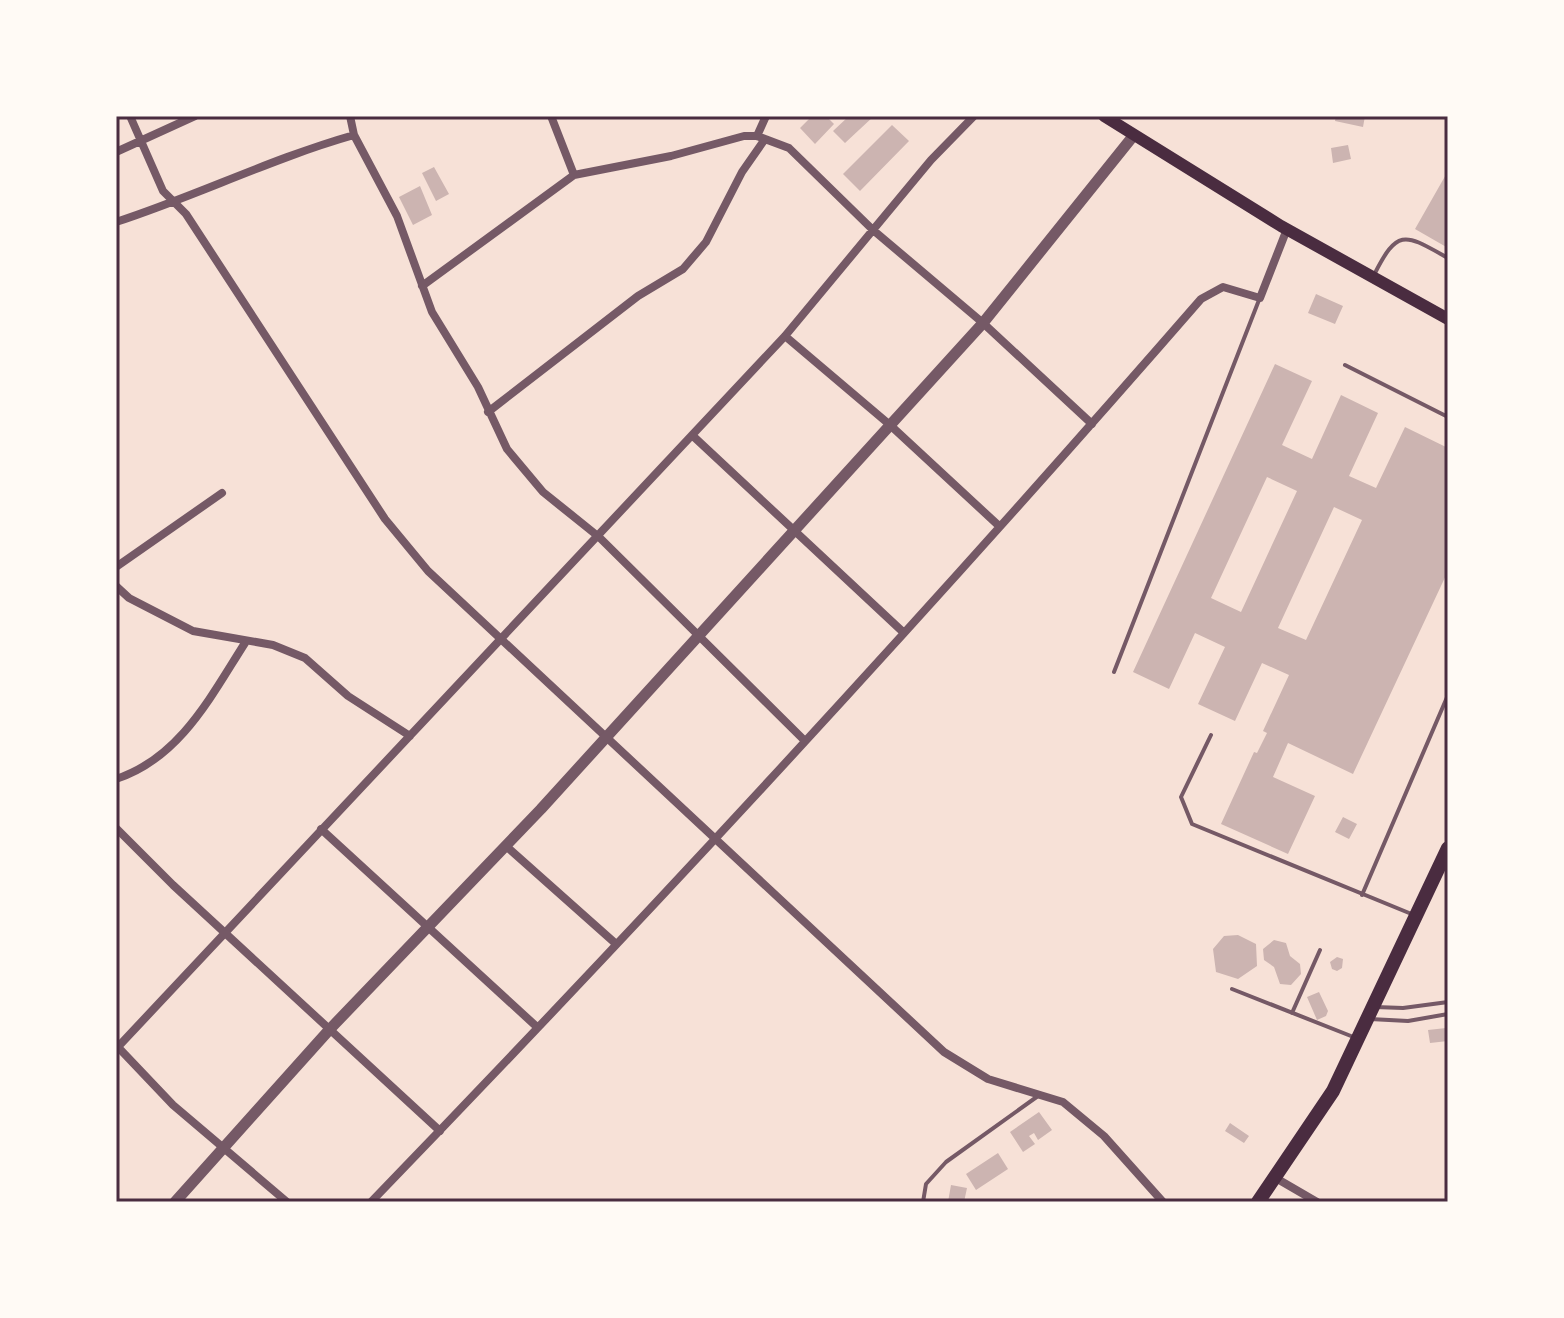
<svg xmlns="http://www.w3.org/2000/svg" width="1564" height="1318" font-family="Spectral,serif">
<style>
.building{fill:#ccb4b1;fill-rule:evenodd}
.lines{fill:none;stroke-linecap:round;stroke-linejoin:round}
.service{stroke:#755966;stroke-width:4}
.minor{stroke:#755966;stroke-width:8}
.tertiary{stroke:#755966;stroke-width:11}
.secondary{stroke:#4a2c40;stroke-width:12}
.primary{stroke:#4a2c40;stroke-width:14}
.neatline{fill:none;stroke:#4a2c40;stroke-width:3}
</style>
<rect width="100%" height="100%" fill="#f7e1d7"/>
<path class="building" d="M812,116h14l8,8 -19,20 -15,-16z
M849,116h25l-29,27 -12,-12z
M1336,116h29l-2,11 -28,-6z
M892,125l17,16 -49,50 -17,-17z
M1348,145l3,14 -18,4 -2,-15z
M434,167l15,27 -13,7 -14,-28z
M1448,171v77l-33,-19z
M420,186l12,29 -19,10 -14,-28z
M1316,294l27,12 -8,18 -27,-11z
M1275,364l37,17 -30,64 30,14 29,-64 37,18 -29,63 27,12 29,-61 43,21v123l-95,203 -65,-31 -15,34 42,19 -27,58 -67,-30 33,-72 3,1 10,-20 -4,-2 26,-56 -27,-12 -27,58 -37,-17 27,-57 -30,-14 -26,56 -36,-17zM1267,477l30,14 -56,121 -30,-14zM1334,507l28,13 -56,120 -28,-12z
M1343,817l14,7 -8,15 -14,-7z
M1238,935l18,9 1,22 -19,13 -22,-7 -3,-23 11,-13z
M1274,940l12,3 4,13 10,8 1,10 -10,11 -11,-1 -6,-17 -10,-7 -1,-11z
M1337,957l6,2 -1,9 -5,3 -5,-2 -2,-7z
M1319,992l9,19 -2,5 -9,4 -10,-23z
M1446,1028l2,13 -18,2 -2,-13z
M1039,1112l13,18 -14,10 -4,-7 -5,3 6,8 -12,8 -13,-20z
M1230,1123l19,13 -5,7 -19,-12z
M998,1153l10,16 -32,21 -10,-16z
M951,1185l16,3 -3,14h-16z"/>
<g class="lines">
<path class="service" d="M1374,275c24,-48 31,-41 74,-17
M1345,365l103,52
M1114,672l145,-372
M1211,735l-30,62 11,27 222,91
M1362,895l86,-200
M1232,989l124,49
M1375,1007l28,1 45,-6
M1292,1013l28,-63
M1370,1019l38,2 40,-7
M923,1202l3,-18 20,-22 92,-66"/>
<path class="minor" d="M130,116l33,75 23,23 199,305 43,52 516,481 44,27 75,23 41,34 59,66
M350,116l4,19 43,81 35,96 46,75 29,62 36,43 56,45 205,203
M551,116l23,59
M757,136l9,-20
M116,152l79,-36
M116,222c80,-26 157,-64 238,-87
M422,286l152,-111 97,-19 73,-20h13l32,12 84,82 110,93 109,101
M785,336l105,89 108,100
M488,412l150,-116 45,-27 23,-27 36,-70 23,-33
M693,436l210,196
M116,567l106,-74
M116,586l13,12 64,33 80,14 32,13 43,38 62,40
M116,779c64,-21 95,-83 129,-136
M116,828l57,57 267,246
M321,829l216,198
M506,846l109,97
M116,1045l57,60 114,97
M116,1049l669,-713 146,-176 43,-44
M1274,1177l43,25
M371,1202c284,-294 562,-595 830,-903l22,-12 37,11 27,-69"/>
<path class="tertiary" d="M175,1202l155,-173 211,-220 442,-486 151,-188"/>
<path class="secondary" d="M1104,116l177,110 167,93"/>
<path class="primary" d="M1258,1202l75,-111 115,-243"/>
</g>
<rect width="1564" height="1318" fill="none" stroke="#fffaf5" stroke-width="236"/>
<rect x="118" y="118" width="1328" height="1082" class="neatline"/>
</svg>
